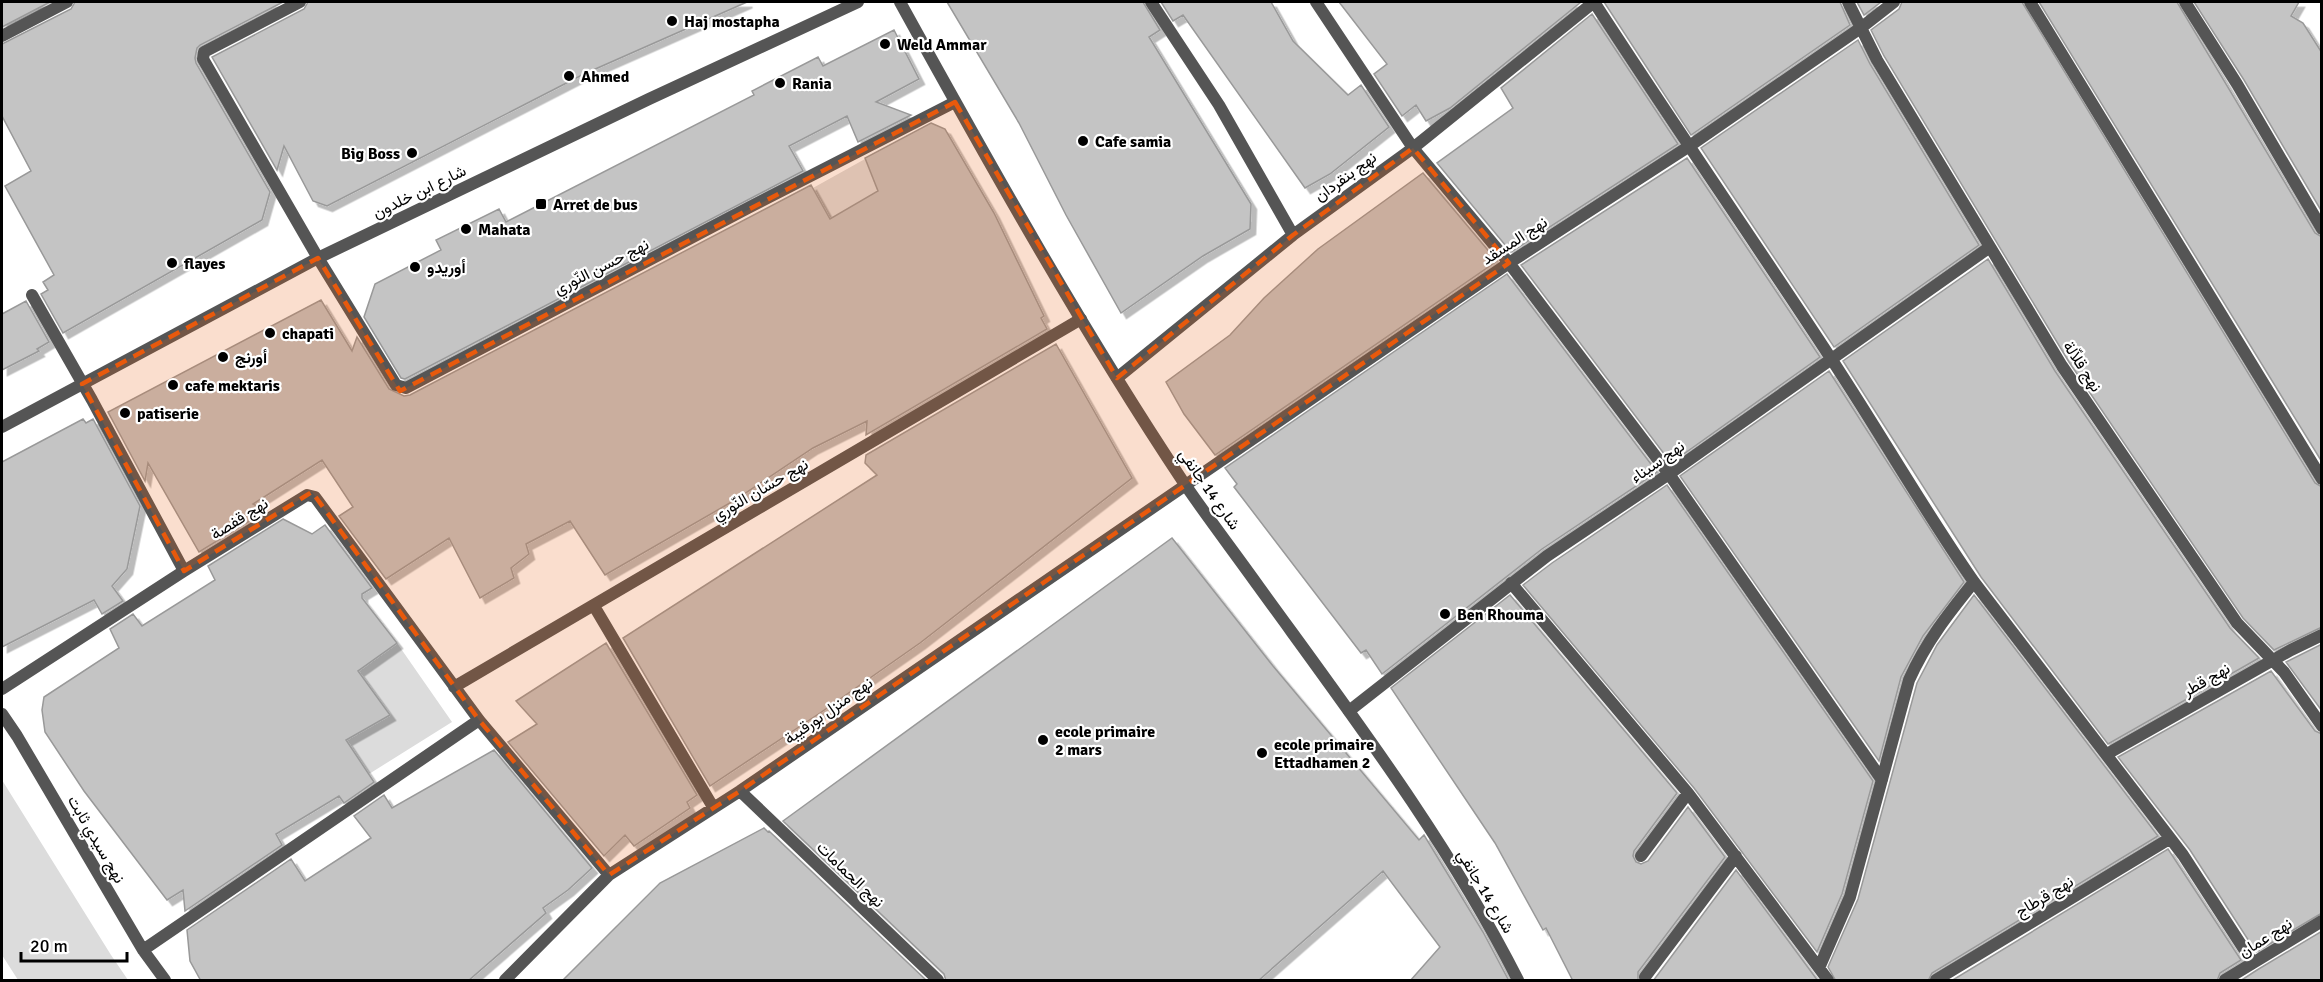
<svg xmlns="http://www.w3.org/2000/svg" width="2323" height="982" font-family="Signika,Vazirmatn,sans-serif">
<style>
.green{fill:#dcdcdc}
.building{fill:#c4c4c4;stroke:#999;stroke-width:1.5;filter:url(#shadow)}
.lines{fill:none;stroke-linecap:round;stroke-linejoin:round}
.minor{stroke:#555;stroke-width:12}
.tertiary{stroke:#555;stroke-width:12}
.marked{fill:#e8590c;fill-opacity:0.2;stroke:#e8590c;stroke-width:4.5;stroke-dasharray:12 8;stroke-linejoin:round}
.poi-dot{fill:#000;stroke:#fff;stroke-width:2}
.labels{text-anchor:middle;stroke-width:4.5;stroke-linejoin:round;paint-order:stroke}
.poi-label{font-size:16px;font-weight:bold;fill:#000;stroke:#fff;text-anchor:start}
.street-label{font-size:16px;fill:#000;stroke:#fff}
</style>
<defs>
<filter id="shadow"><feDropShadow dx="5.5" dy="5.5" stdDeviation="0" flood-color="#0004"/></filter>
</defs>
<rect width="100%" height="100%" fill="#fff"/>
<path class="green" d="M2,2h54l-54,27z
M865,159l13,32 -3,107 -62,-110z
M397,643l55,79 -83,52 -23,-34 44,-25 -32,-44z
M2,780l109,175 17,25h-110l-16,-25z"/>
<path class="building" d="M2,2h48l-48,25z
M75,2h208l-83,43 -3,3 -2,10 1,5 74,129 -8,28 -199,113 -22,-39 7,-4 -5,-8 11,-7 -49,-89 26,-15 -29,-55v-72l69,-35z
M308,2h439l-163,72 -257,132 -14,-5 -29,-55 -7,24 -65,-113 92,-48z
M947,2h196l17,28 -11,7 102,167 -1,25 -47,27 -82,57 -55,-98 -47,-92z
M1161,2h110l22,39 55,54 13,-10 28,42 -59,47 -25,14 -122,-173 -10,6z
M1339,2h242l-131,106 -24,13 -10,-16 -14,11 -28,-42 13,-10z
M1604,2h236l10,23 -159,110z
M1857,2h24l-17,13z
M1902,2h120l293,481 7,4v140l-48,23 -31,-32 -174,-256 -185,-306 -13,-26 28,-21z
M2039,2h138l138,231 7,4v225z
M2194,2h105l-8,14 12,7 19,30v159l-78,-132z
M1592,14l86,130 -167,108 -74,-89 76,-55 -12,-20z
M894,30l25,49 -43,23 35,13 -53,27 -11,-26 -58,30 14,25 -398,208 -4,-1 -37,-61 11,-33 66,-34 -5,-10 63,-31 7,13 248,-127 -2,-4 66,-34 5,9z
M1858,40l12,24 109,181 -145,102 -133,-199z
M931,123l14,6 49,84 50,103 -3,2 6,11 -181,106 1,-14 -54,27 -78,52 -130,75 -35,-54 -44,23 3,10 -18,14 3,10 -34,20 -31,-60 -63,41 -47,-63 14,-9 -31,-47 -69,44 13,7 -67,41 -51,-89 -3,18 -37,-69 213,-112 31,51 5,-14 32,52 15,7 6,-1 401,-210 19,34 48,-28 -13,-33z
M1687,158l133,199 -149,106 -150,-198z
M1423,173l74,88 -282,194 -31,-41 -18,-32 64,-47 34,-37 54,-49z
M1988,259l67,112 175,257 29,30 -151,86 -127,-167 -138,-216z
M1507,274l150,198 -115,77 -160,125 -16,-24 -5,3 -127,-166 3,-3 -12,-16z
M26,301l23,41 -12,7 2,2 -37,19v-56z
M1056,344l76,134 -212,165 -100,70 -110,73 -87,-148 254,-163 -12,-12 1,-8z
M1829,371l135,211 -41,54 -22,41 -22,84 -199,-285z
M83,419l3,4 7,-4 47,87 -13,63 -15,17 11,15 -21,13 -8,-14 -92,47v-185z
M1667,485l206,296 -31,113 -25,58 -123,-164 -171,-203 29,-22z
M283,519l29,15 13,-9 47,63 -10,6v4l35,45 -39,28 32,44 -44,25 28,42 -30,21 -5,-7 -63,38 6,11 -97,66 -2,-21 -16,10 -83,-109 -39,-59 -3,-22 2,-13 75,-49 -9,-19 23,-15 9,12 73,-46 -7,-14z
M1172,538l101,128 146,174 5,-5 59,97 26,49h-99l30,-34 -57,-76 -125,110h-312l-2,-7 -161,-153z
M1510,595l167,198 -43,58 -1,5 3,6 5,2 7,-3 40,-54 37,50 -87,115v9h-65l-27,-53 -3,2 -48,-87 -104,-155z
M1974,595l184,241 -226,137 -4,8h-92l-8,-14 30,-68 59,-216 20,-38z
M606,643l91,152 -10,7 3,6 -56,38 -9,-11 -21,21 -96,-114 29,-18 -21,-23z
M2322,644v67l-36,-49z
M2271,671l44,60 7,3v179l-66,39 -66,-102 -72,-93z
M494,750l98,118 -24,22 -25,18 3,5 -78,68h-267l-11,-20 -3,-31 104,-71 14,22 66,-43 -17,-22 30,-21 8,13z
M764,828l4,4 1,-1 158,150h-365l98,-98z
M2168,849l73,111 -21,13 -3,8h-266z
M1736,870l82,111h-165z
M2322,931v50h-82l17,-11z"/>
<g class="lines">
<path class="minor" d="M300,2l-96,50 -1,7 115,199 78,127 10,3 342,-180 207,-106
M1151,2l68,103 74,130
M1316,2l97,146 96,115 160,211 213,306
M1594,2c77,119 158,236 236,355 49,74 93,152 144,225l209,273 70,108
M1848,2l29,58 185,306 175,257 47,49 38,54
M2030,2l292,477
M2185,2l52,82 85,145
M2,36l65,-34
M32,295l60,105 92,171
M1117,378l176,-143 120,-87 181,-146
M1511,583l177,210 140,187
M594,606l119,201
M454,687l627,-368
M2,689l182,-118 123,-76 8,2 164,223 130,155
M1349,711l198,-155 122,-82 321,-227
M2,714l15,22 126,214 22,30
M2107,754l184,-104 31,-15
M740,791l198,189
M1641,856l47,-63
M143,950l336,-230
M1819,968l31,-71 59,-217c17,-38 39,-66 65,-98
M1645,977l91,-121
M505,980l104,-105 131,-84 769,-528 179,-116 174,-120 32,-25
M1936,980l233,-141
M2225,980l97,-59"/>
<path class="tertiary" d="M900,2c90,163 181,326 284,481 24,35 50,69 75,104 92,127 188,253 259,393
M2,427l316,-169 331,-159 209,-97"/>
</g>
<path class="marked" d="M955,102l162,276 176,-143 120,-87 96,115 -769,528 -131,84 -130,-155 -167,-228 -128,79 -102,-187 236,-126 82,133z"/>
<g class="poi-dot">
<circle cx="672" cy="21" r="6"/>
<circle cx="885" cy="44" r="6"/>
<circle cx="569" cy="76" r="6"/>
<circle cx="780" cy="83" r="6"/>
<circle cx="1083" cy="141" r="6"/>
<circle cx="412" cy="153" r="6"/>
<rect x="535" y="198" width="12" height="12" rx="3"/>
<circle cx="466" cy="229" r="6"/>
<circle cx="172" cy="263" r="6"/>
<circle cx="415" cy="267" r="6"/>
<circle cx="270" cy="333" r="6"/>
<circle cx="223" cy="357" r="6"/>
<circle cx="173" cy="385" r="6"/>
<circle cx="125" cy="413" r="6"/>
<circle cx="1445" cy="614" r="6"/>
<circle cx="1043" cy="740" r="6"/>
<circle cx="1262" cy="753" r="6"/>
</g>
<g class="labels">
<g class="poi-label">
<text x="684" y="27">Haj mostapha</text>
<text x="897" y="50">Weld Ammar</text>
<text x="581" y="82">Ahmed</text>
<text x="792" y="89">Rania</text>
<text x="1095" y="147">Cafe samia</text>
<text x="400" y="159" text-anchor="end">Big Boss</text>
<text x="553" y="210">Arret de bus</text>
<text x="478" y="235">Mahata</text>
<text x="184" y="269">flayes</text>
<text x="427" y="273">أوريدو</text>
<text x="282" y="339">chapati</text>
<text x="235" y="363">أورنج</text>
<text x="185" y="391">cafe mektaris</text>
<text x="137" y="419">patiserie</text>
<text x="1457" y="620">Ben Rhouma</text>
<text x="1055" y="737">ecole primaire<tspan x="1055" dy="18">2 mars</tspan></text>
<text x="1274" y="750">ecole primaire<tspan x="1274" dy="18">Ettadhamen 2</tspan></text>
</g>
<g class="street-label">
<text transform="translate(1345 176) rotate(-36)" y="6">نهج بنقردان</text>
<text transform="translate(419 191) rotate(-26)" y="6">شارع ابن خلدون</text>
<text transform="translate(1514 240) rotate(-33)" y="6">نهج المسقد</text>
<text transform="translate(601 266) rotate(-27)" y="6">نهج حسن النّوري</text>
<text transform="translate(2083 366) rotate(57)" y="6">نهج قلاّلة</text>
<text transform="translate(1657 461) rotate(-35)" y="6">نهج سيناء</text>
<text transform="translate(760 489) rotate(-30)" y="6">نهج حسّان النّوري</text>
<text transform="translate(1210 489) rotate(55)" y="6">شارع 14 جانفي</text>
<text transform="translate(239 518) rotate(-32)" y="6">نهج قفصة</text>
<text transform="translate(2206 679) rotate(-30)" y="6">نهج قطر</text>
<text transform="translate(828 710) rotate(-35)" y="6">نهج منزل بورقيبة</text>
<text transform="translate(97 839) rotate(60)" y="6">نهج سيدي ثابت</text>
<text transform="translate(851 874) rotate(44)" y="6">نهج الحمامات</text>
<text transform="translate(1486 891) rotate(59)" y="6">شارع 14 جانفي</text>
<text transform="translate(2044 896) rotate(-31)" y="6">نهج قرطاج</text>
<text transform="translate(2265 937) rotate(-32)" y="6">نهج عمان</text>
</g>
</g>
<rect width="2323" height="982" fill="none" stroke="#000000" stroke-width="6"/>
<path d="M21 952v9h106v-9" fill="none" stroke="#000000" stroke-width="3"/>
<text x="30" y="952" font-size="18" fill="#000000" stroke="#ffffff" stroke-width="4.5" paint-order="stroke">20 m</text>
</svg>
